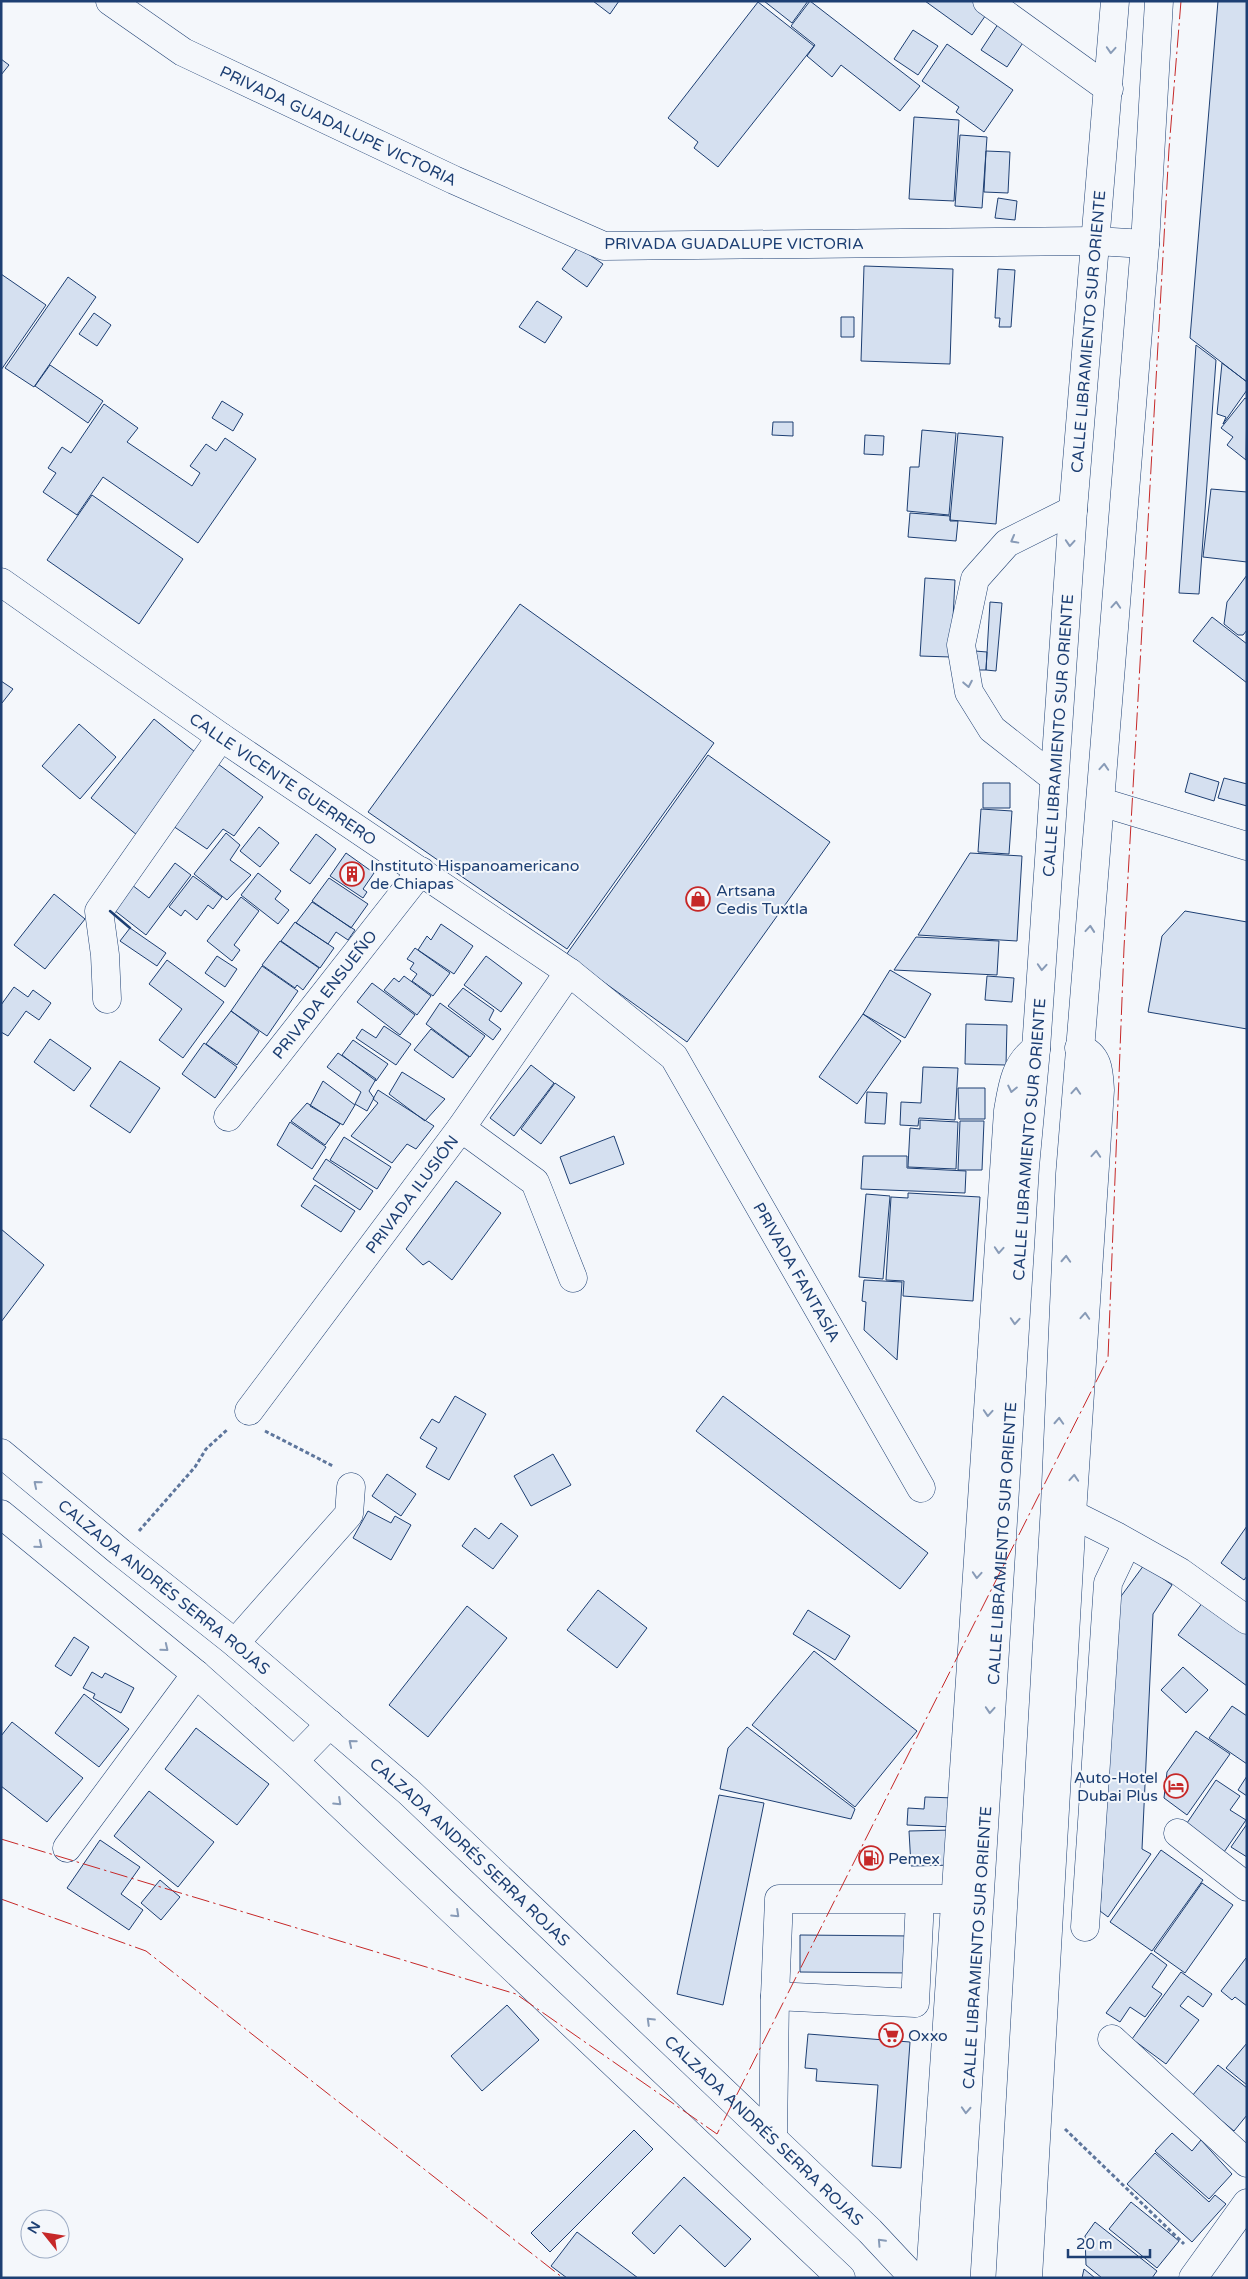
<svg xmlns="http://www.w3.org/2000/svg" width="1248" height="2279" font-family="'Varela Round',sans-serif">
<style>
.building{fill:#d5e0f0;stroke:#1d3f73}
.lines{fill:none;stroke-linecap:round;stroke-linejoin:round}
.minor-casing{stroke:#1d3f73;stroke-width:29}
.major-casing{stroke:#1d3f73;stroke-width:29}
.path{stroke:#5e769c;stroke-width:3;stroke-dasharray:4 2.5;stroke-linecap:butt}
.minor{stroke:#f4f7fb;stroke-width:28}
.major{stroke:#f4f7fb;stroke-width:28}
.wall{stroke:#1d3f73;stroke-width:2.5}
.power{stroke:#c62828;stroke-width:1;stroke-dasharray:18 4 2.5 4;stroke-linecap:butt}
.oneway{stroke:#889bb7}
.labels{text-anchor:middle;stroke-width:4;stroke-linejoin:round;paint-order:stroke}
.street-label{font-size:16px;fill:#1d3f73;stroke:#f4f7fb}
.poi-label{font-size:16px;fill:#1d3f73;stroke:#f4f7fb;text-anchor:start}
</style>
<rect width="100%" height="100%" fill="#f4f7fb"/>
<path class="building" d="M593,1h26l-9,13z
M764,1h44l-16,22z
M810,1l110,85 -20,25 -59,-46 -9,12 -25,-21 8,-11 -24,-19z
M925,1h54l11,8 -18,26z
M1218,1h29v381l-57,-44z
M758,2l56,44 -96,121 -24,-19 4,-6 -30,-24z
M1004,15l26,17 -23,35 -26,-17z
M913,30l25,16 -20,29 -24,-16z
M947,44l66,46 -29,42 -28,-20 3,-5 -37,-26z
M1,59l8,6 -8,10z
M914,117l45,3 -5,81 -45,-2z
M960,135l27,2 -5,71 -27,-2z
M986,151l24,1 -2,41 -24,-1z
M998,198l19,3 -2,19 -20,-2z
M578,247l25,17 -16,23 -25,-18z
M864,266l89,3 -3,95 -89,-3z
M998,269l17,1 -4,57h-12l1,-9h-5z
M1,274l45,31 -45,65z
M68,277l28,20 -62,90 -29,-19z
M537,301l25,16 -17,26 -26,-16z
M94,313l17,12 -14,21 -18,-12z
M841,317h13v20h-13z
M1196,345l20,15 -17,234 -20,-1z
M1222,363l25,19v8l-24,34 3,-7 -9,-3z
M50,365l53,36 -15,22 -53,-37z
M1245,398l2,1 -1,61 -19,-15 6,-8 -12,-9z
M222,401l21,13 -10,17 -21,-13z
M104,404l34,24 -11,14 65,44 8,-13 -10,-7 16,-22 10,7 9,-13 31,21 -58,84 -95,-66 -26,38 -34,-23 13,-19 -8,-5 14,-21 9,6z
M773,422h20v14l-21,-1z
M922,430l34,3 -7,82 -42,-4 3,-44h9z
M958,433l45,4 -7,87 -46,-4z
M865,435l19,1 -1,19 -19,-1z
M1211,489l36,3v70l-44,-5z
M92,495l91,64 -44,65 -92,-64z
M910,513l40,3v5h8l-2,20 -48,-4z
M1247,575v55l-4,5h-5l-14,-11 3,-22z
M925,578l30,2 -4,77 -31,-1z
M990,602l12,1 -6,68 -10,-1z
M520,604l194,139 -147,206 -199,-137z
M1212,617l35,27v39l-54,-42z
M975,651l12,1 -1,18h-12z
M1,681l12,8 -11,14h-1z
M154,719l46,37 -63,79 -46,-37z
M79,724l37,33 -36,42 -38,-33z
M708,755l122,87 -143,200 -121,-87z
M218,764l45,33 -29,39 -11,-7 -16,20 -34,-23z
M1190,773l29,9 -5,19 -29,-9z
M1224,778l23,6v22l-29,-8z
M983,783h27v25h-27z
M981,809l31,2 -3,43 -31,-2z
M259,827l20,16 -19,24 -20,-16z
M226,833l14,12 -10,15 21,15 -24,25 -33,-26z
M316,834l20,15 -26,35 -20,-14z
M346,853l28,20 -11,16 4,3 -4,6 -33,-22z
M970,853l52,3 -5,85 -99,-6z
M175,863l16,12 -45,60 -32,-25 18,-25 17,13z
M258,873l23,18 -6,8 14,11 -11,14 -37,-29z
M193,876l29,21 -9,12 -5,-4 -11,15 -12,-10 -4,6 -12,-9z
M329,878l39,26 -17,24 -39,-27z
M54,894l31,25 -40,50 -31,-24z
M241,897l18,14 -25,34 6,5 -8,11 -25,-20z
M312,902l43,28 -7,10 -12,-8 -8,12 -32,-21z
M1185,911l62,11v107l-99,-17 14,-76z
M295,922l39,26 -14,20 -39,-27z
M441,924l32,22 -19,28 -36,-24 9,-14 4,4z
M130,928l36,25 -9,13 -37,-25z
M916,937l83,4 -2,34 -103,-5z
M280,941l39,27 -16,22 -6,-5 -2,3 -33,-23z
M415,948l35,25 -17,23 -21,-15 5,-7 -7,-5 4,-6 -7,-4z
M217,956l20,13 -12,18 -20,-14z
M486,956l36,27 -21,29 -37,-27z
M167,960l57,42 -41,56 -24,-18 23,-31 -33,-25z
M262,966l36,25 -31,45 -36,-25z
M890,970l41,24 -26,44 -42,-24z
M404,976l27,20 -14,19 -33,-25 10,-12 5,4z
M987,976l27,2 -2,24 -27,-2z
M372,983l43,32 -15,20 -43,-33z
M14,987l14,10 5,-7 18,13 -12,17 -13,-9 -18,25 -7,-4v-27z
M463,988l31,22 -5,10 12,9 -8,11 -45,-34z
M440,1003l45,33 -15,21 -44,-33z
M231,1011l28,21 -22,33 -31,-21z
M863,1014l38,27 -44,63 -38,-27z
M966,1024l41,1 -1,40 -41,-1z
M384,1026l27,18 -15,21 -40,-27 6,-9 14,9z
M431,1029l38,28 -16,21 -39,-28z
M50,1039l41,29 -17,23 -40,-29z
M353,1040l35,24 -12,17 -34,-26z
M204,1043l33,24 -22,31 -33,-24z
M338,1053l38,26 -7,12 5,7 -7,13 -12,-7 6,-12 -34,-25z
M120,1061l40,27 -30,45 -40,-27z
M531,1065l23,18 -40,53 -24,-18z
M923,1067l35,1 -3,52 -36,-2 -1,8 -18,-1 1,-23 20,1z
M402,1072l43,27 -20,22 -36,-27z
M323,1081l32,24 -12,20 -33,-19z
M555,1083l20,14 -34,47 -20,-15z
M958,1088h27v31h-26z
M378,1090l56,36 -18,23 -9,-5 -15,19 -41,-27 27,-33 -5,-4z
M867,1092l20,1 -2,31 -20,-1z
M307,1103l33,21 -15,21 -34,-24z
M920,1120l38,2 -2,47 -48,-2 2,-39 10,1z
M960,1121h24l-2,49h-24z
M290,1122l36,25 -14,22 -35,-24z
M614,1136l10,28 -54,20 -10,-27z
M344,1137l47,30 -14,22 -47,-29z
M863,1156h44v12l59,3 -1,22 -104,-4z
M326,1159l47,32 -13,19 -47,-31z
M456,1181l45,32 -49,67 -23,-19 -6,4 -17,-16z
M315,1185l40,26 -14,21 -40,-26z
M908,1193l72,4 -7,104 -70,-5 1,-15 -18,-1 5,-83 17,1z
M866,1194l24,2 -7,83 -24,-2z
M1,1229l43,36 -43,57z
M864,1280l38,2 -5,78 -33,-30 2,-28 -4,-1z
M455,1396l31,18 -37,66 -23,-13 11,-19 -17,-10 12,-19 7,4z
M723,1396l205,157 -28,36 -204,-158z
M553,1454l18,31 -40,21 -17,-30z
M387,1474l29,20 -15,22 -29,-20z
M368,1511l23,12 4,-7 16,9 -20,35 -38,-22z
M501,1523l17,13 -25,33 -31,-23 13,-18 14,11z
M1247,1526v50l-3,4 -23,-17z
M1144,1565l28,20 -19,29 -11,235 9,5 -43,63 -8,-6 19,-312z
M598,1590l49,38 -30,40 -50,-38z
M1203,1602l44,32v52l-69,-51z
M467,1606l40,32 -79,99 -39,-32z
M808,1610l42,26 -15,24 -42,-26z
M74,1637l15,10 -18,29 -16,-10z
M814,1651l103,80 -62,76 -103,-82z
M1183,1667l25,23 -22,23 -25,-23z
M92,1672l10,6 3,-5 29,15 -13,25 -28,-15 2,-4 -12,-6z
M84,1694l45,35 -30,38 -44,-34z
M1232,1706l15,10v48l-38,-26z
M12,1722l71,56 -36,44 -46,-36v-50z
M747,1727l108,82 -4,10 -131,-30 8,-41z
M196,1728l73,56 -32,41 -72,-56z
M1196,1731l34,23 -43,61 -23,-17 3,-26z
M1247,1776v20l-9,-6z
M1216,1780l24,16 -10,14 16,10 -24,35 -39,-26z
M149,1791l65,51 -36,45 -64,-51z
M719,1795l45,8 -41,202 -46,-11z
M925,1797l30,1 -1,29 -47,-2 1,-17 16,1z
M1247,1824v33l-16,-10z
M953,1830l1,35 -43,1 -2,-35z
M100,1840l40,27 -19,27 22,16 -14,20 -62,-42z
M1161,1850l42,30 -51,71 -42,-29z
M160,1880l20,17 -19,23 -20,-17z
M1202,1883l31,22 -48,68 -31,-22z
M800,1935l112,1v37l-112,-1z
M1151,1953l16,12 -15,22 10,7 -17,23 -15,-10 -10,15 -14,-9z
M1246,1958h1v48l-12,-9 -3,3 -11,-9z
M1181,1972l31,22 -9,13 -15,-11 -8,10 19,14 -33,44 -34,-25z
M507,2005l32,35 -57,51 -31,-35z
M808,2034l102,8 -9,126 -29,-2 6,-81 -62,-4 1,-12 -12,-1z
M1247,2043v42l-21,-17z
M1218,2065l29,23v27l-13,16 -42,-35z
M634,2130l19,19 -103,103 -19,-19z
M1172,2133l20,18 9,-11 31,34 -23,25 -54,-48z
M1155,2153l54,49 6,-7 11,9 -34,38 -65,-58z
M684,2177l67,62 -26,28 -45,-42 -26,29 -22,-21z
M1131,2202l48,39 -22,27 -48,-39z
M1095,2222l62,49 -5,7h-50l-16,-13 -1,-29z
M577,2232l61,46h-71l-16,-12z
M1084,2269l11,9h-13z"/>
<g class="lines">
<g class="minor-casing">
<g id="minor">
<path id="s1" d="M110,1l73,51 271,128 150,66 492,-5 49,3"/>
<path d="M987,1l122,88"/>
<path id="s2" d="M1,582l220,155 348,235 105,85 247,431"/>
<path d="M1053,777l-61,-48 -23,-37 -8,-47 14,-66 32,-36 66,-33"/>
<path d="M1101,802l146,44"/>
<path d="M107,999l-2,-44 -6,-44 122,-174"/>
<path id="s3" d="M228,1117l193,-246"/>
<path d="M461,1128l74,54 38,96"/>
<path id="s4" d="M249,1411l212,-283 108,-156"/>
<path d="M1072,1514l44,22 64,36 67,48"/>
<path d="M235,1643l114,-129 2,-27"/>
<path d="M1178,1833l69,54"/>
<path d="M67,1848l129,-174"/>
<path d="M1085,1927l23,-344 19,-40"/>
<path d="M775,1996l140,7 5,-103"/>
<path d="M1112,2039l135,124"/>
<path d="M773,2138l2,-142 4,-97h176"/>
<path d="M930,2278l78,-1167c4,-24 7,-48 28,-62"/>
<path d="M1028,2278l44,-764 28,-424c-1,-18 -1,-35 -21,-42"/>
<path d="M1193,2278l54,-75"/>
</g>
</g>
<g class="major-casing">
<g id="major">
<path id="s5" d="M1,1453l119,99 115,91 174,149 461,439 44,47"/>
<path d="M1,1514l195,160 98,87 547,517"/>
<path d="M294,1761l36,-37"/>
<path id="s6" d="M956,2278l69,-1111 11,-118 37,-539 42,-509"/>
<path d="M1010,2278l45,-773 15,-331 75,-930 14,-243"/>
</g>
</g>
<path class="path" d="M265,1431l68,35
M139,1531l56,-64 11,-18 22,-20
M1065,2129l119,115"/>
<use href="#minor" class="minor"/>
<use href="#major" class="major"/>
<path class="wall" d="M110,911l20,17"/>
<path class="power" d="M1,1839l515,155 201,140 391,-776 16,-410 45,-799 12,-148
M1,1899l145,52 417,327"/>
</g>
<defs><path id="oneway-chevron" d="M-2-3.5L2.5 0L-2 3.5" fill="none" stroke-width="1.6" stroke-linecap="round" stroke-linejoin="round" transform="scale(1.25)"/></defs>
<g class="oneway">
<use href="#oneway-chevron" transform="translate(1111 50) rotate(94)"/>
<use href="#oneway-chevron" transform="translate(1014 540) rotate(151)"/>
<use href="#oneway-chevron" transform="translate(1070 543) rotate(94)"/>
<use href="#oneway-chevron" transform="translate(1116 605) rotate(-86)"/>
<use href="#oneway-chevron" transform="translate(968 684) rotate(79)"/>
<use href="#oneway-chevron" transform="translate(1104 767) rotate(-86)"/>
<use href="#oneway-chevron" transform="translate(1090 929) rotate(-85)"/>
<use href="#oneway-chevron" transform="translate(1042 967) rotate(94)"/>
<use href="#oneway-chevron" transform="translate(1012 1089) rotate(102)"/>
<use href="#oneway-chevron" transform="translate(1076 1091) rotate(-86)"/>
<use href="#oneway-chevron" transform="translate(1096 1154) rotate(-86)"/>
<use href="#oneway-chevron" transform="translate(999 1250) rotate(94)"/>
<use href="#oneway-chevron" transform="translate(1066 1259) rotate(-87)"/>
<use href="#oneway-chevron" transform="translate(1085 1316) rotate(-86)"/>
<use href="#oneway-chevron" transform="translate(1015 1321) rotate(94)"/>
<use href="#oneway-chevron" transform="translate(988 1413) rotate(94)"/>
<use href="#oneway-chevron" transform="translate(1059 1421) rotate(-87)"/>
<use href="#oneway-chevron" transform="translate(1074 1478) rotate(-86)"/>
<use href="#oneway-chevron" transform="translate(37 1484) rotate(-140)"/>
<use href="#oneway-chevron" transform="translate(39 1545) rotate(39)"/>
<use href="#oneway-chevron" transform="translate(977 1575) rotate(94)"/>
<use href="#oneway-chevron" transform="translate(165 1648) rotate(39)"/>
<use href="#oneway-chevron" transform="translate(990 1710) rotate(94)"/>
<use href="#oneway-chevron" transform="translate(352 1743) rotate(-140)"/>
<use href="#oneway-chevron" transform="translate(338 1802) rotate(43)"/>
<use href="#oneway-chevron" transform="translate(456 1914) rotate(43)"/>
<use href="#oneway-chevron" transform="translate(650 2021) rotate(-136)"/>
<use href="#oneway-chevron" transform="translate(966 2110) rotate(93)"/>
<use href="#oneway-chevron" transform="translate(881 2242) rotate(-133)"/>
</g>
<defs>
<g id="building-ring" transform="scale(1.25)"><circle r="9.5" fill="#f4f7fb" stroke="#c62828" stroke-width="1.5"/><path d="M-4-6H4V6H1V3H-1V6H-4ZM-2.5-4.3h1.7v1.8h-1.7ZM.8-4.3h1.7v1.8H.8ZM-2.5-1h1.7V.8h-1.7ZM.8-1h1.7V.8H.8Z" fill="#c62828"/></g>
<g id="shop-ring" transform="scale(1.25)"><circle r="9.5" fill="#f4f7fb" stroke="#c62828" stroke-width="1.5"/><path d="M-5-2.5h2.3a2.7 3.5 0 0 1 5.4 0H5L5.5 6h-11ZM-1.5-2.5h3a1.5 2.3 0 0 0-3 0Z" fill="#c62828"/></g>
<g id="hotel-ring" transform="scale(1.25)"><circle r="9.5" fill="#f4f7fb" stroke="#c62828" stroke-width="1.5"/><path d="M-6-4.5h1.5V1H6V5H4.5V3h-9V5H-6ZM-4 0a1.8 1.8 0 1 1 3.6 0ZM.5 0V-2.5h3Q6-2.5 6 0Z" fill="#c62828"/></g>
<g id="fuel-ring" transform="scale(1.25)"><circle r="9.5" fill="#f4f7fb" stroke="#c62828" stroke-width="1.5"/><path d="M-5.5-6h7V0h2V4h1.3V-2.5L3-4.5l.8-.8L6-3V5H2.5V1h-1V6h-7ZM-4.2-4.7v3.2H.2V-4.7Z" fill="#c62828"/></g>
<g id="supermarket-ring" transform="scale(1.25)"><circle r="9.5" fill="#f4f7fb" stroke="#c62828" stroke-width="1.5"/><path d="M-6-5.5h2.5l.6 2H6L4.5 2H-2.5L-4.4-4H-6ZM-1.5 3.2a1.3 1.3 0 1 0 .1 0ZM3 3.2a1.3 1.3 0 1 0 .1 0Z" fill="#c62828"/></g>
</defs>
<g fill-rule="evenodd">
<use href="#building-ring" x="352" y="874"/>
<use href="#shop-ring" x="698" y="899"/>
<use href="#hotel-ring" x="1176" y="1786"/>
<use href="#fuel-ring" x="871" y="1858"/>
<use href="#supermarket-ring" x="891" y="2035"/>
</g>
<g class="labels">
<g class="street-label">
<text dy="6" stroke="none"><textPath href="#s1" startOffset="261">PRIVADA GUADALUPE VICTORIA</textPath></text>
<text x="734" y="249">PRIVADA GUADALUPE VICTORIA</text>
<text dy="6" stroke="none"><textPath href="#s6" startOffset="1951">CALLE LIBRAMIENTO SUR ORIENTE</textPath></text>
<text dy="6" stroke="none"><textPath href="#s6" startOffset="1546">CALLE LIBRAMIENTO SUR ORIENTE</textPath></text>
<text dy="6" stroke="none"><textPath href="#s2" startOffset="344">CALLE VICENTE GUERRERO</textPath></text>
<text dy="6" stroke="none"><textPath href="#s3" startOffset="156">PRIVADA ENSUEÑO</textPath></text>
<text dy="6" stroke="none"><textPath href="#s6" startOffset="1141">CALLE LIBRAMIENTO SUR ORIENTE</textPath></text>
<text dy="6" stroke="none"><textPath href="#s4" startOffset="271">PRIVADA ILUSIÓN</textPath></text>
<text dy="6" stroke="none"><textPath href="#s2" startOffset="1072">PRIVADA FANTASÍA</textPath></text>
<text dy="6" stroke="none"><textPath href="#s6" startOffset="736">CALLE LIBRAMIENTO SUR ORIENTE</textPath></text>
<text dy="6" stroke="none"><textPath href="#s5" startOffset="211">CALZADA ANDRÉS SERRA ROJAS</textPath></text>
<text dy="6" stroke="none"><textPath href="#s5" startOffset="616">CALZADA ANDRÉS SERRA ROJAS</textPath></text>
<text dy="6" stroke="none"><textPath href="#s6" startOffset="331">CALLE LIBRAMIENTO SUR ORIENTE</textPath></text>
<text dy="6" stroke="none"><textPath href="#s5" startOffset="1021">CALZADA ANDRÉS SERRA ROJAS</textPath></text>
</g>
<g class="poi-label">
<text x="370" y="871">Instituto Hispanoamericano<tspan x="370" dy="18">de Chiapas</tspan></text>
<text x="716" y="896">Artsana<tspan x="716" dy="18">Cedis Tuxtla</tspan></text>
<text x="1158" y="1783" text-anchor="end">Auto-Hotel<tspan x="1158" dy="18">Dubai Plus</tspan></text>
<text x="888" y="1864">Pemex</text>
<text x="908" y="2041">Oxxo</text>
</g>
</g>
<rect width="1248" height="2279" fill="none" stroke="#1d3f73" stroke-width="5"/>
<g transform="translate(45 2234) rotate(300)"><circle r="24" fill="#f4f7fb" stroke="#9eadc5"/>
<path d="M0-4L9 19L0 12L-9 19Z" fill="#c62828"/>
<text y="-8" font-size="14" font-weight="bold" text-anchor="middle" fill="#1d3f73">N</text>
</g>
<path d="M1068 2249v8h82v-8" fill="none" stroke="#1d3f73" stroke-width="2.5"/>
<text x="1076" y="2249" font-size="15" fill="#1d3f73" stroke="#f4f7fb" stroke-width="4" paint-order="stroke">20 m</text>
</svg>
